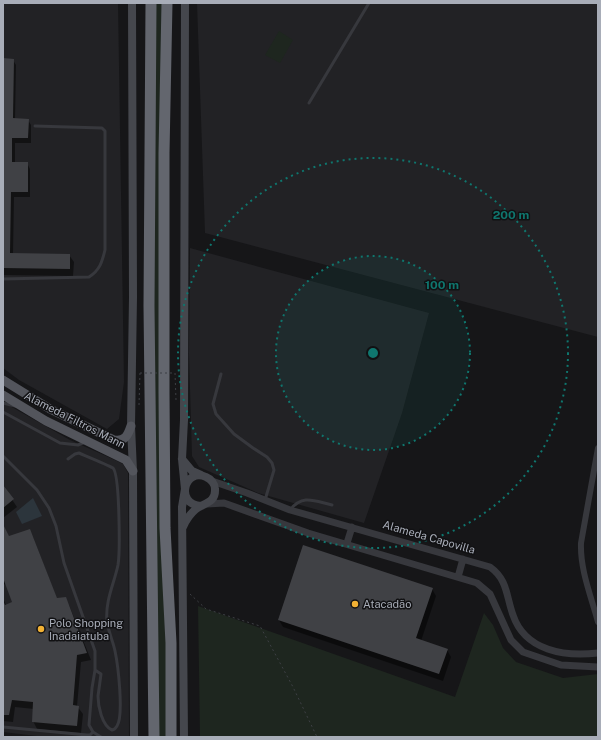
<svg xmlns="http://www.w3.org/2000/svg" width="601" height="740" font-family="'Public Sans',sans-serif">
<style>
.built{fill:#222225}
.green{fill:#1e261f}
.water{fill:#2c353c}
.shadow{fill:#0007}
.building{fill:#404145}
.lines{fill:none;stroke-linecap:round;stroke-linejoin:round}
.path{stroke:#3d3f44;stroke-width:1;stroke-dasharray:2 3;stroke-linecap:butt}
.service{stroke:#37383d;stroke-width:3}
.minor{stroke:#37383d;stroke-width:6}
.tertiary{stroke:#37383d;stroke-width:7}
.secondary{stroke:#45474d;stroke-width:8}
.primary{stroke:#53555c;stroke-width:9}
.motorway{stroke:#63666e;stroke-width:11}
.path-bridge{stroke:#3d3f44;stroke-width:1;stroke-dasharray:2 3;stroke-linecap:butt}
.ring{fill:none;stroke:#0f766e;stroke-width:2;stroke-dasharray:2 4}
.poi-dot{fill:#f2b134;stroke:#111113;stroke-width:1.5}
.labels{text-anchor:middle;stroke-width:3;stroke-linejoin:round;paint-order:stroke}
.street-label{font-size:11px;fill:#a8adb8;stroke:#111113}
.poi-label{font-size:11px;fill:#a8adb8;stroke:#111113;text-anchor:start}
.centre{fill:#0f766e;stroke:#111113;stroke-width:2}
.ring-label{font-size:12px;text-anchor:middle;font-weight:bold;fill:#0f766e;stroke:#111113;stroke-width:3;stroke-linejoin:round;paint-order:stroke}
</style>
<rect width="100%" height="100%" fill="#161618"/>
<path class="built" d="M3,3h115l6,379 -5,37 -12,10 -88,-49 -16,-12z
M197,3h401v334l-393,-104z
M190,248l239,65 -27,100 -38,110 -106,-30 -59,-26 -7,-11 -3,-102z
M3,402l67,38 45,20 8,4 5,9 1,264h-84l-42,-5z"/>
<path class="green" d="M155,3h8l4,734h-8l-7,-381z
M279,31l14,9 -13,23 -15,-8z
M198,606l257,91 29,-84 9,12 10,23 13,14 47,16 35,-4v63h-398z"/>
<path class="water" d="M33,498l9,18 -20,8 -6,-12z"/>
<path class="shadow" d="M3,59l10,1 3,5 -1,54 13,1 3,5v18h-16v20h12l3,6v28h-16l-1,57 56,1 5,7 -1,14 -70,-1z
M3,486l14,21 -14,11z
M3,524l6,13 20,-7 4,7 24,62 8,-1 4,7 22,55 -10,2 -4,44 6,8 -2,19 -44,-4 -4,-8 1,-12 -19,-2 -2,15 -10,-1v-123l3,7 7,-3 -7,-18 -3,1z
M432,589l4,7 -15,45 26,9 4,7 -8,24 -160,-54 -4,-7z"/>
<path class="building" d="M3,58l11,1 -1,59 16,1 -1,19h-16v24h16v30h-17l-1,61 60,1v15l-67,-1z
M3,485l11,14 -11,9z
M3,524l6,12 21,-7 27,69 9,-1 21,56 -10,2 -4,50 6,1 -2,20 -45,-4 1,-20 -21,-2 -3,15h-6v-115l2,5 7,-3 -9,-24z
M303,545l130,43 -17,50 32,11 -9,25 -161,-54z"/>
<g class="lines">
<path class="path" d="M175,373l1,27
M139,405l1,-32
M190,594l16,15 54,17 33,61 24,50"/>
<path class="service" d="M309,103l60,-100
M3,279l86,-2c11,-7 13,-15 16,-27v-119l-3,-3 -67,-2
M221,374l-8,30 3,10 18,20 19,14 14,9 5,6 2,7 -9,30
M3,403l12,3
M3,412l57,31 18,2 7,-3
M3,456l34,34 12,18 7,18 8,37 31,88v19l-3,18 -3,37 4,7 8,5
M68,459l7,-5 4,-1c7,3 29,12 34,15 7,7 7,85 5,97 -4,19 -13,36 -11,56 1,10 6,20 8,30 3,14 9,64 2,75 -2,3 -2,3 -5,4 -10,-4 -14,-24 -14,-34 1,-7 2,-14 3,-22l-6,-4
M290,510c13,-16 24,-9 42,-5
M3,727l84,8h3l3,-3"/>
<path class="minor" d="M598,448l-17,95c-1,27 10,53 17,79"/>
<path class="tertiary" d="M212,481l35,12 43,17 200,57c18,13 16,29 23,48 12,36 52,42 85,38
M207,504l17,-1 84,30 169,50 13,11 21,46 12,12 38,13 37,2
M347,543l5,-16
M458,577l5,-18"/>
<path class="secondary" d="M132,3l1,294 -2,129 2,45 1,266
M182,459l10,12 9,4
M183,527c3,-7 7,-13 13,-18 8,-6 20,-6 19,-20 0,-5 -4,-10 -9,-12 -21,-10 -32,27 -5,29
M184,737l-2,-230 3,-18 -3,-30 2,-39 1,-417"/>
<path class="primary" d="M3,380l47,29 64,31c11,2 14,-5 17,-14
M3,395l43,26 80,39 7,11"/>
<path class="motorway" d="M151,3l-2,303 5,431
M167,3l-3,150v239l1,136 6,115v94"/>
<path class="path-bridge" d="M140,373h35"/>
</g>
<circle cx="373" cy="353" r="97" fill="#0f766e" fill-opacity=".12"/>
<g class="ring">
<circle cx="373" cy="353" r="97"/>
<circle cx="373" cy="353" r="195"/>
</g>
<g class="poi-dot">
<circle cx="355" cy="604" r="4"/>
<circle cx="41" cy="629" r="4"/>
</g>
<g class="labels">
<g class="street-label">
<text transform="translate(75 420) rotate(27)" y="4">Alameda Filtros Mann</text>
<text transform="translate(429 537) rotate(16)" y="4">Alameda Capovilla</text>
</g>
<g class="poi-label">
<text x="363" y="608">Atacadão</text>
<text x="49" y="627">Polo Shopping<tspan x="49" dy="13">Inadaiatuba</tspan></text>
</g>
</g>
<circle cx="373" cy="353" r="6" class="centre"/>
<g class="ring-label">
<text x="511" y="219">200 m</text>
<text x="442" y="289">100 m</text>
</g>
<rect width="601" height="740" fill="none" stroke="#a8adb8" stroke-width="8"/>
</svg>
